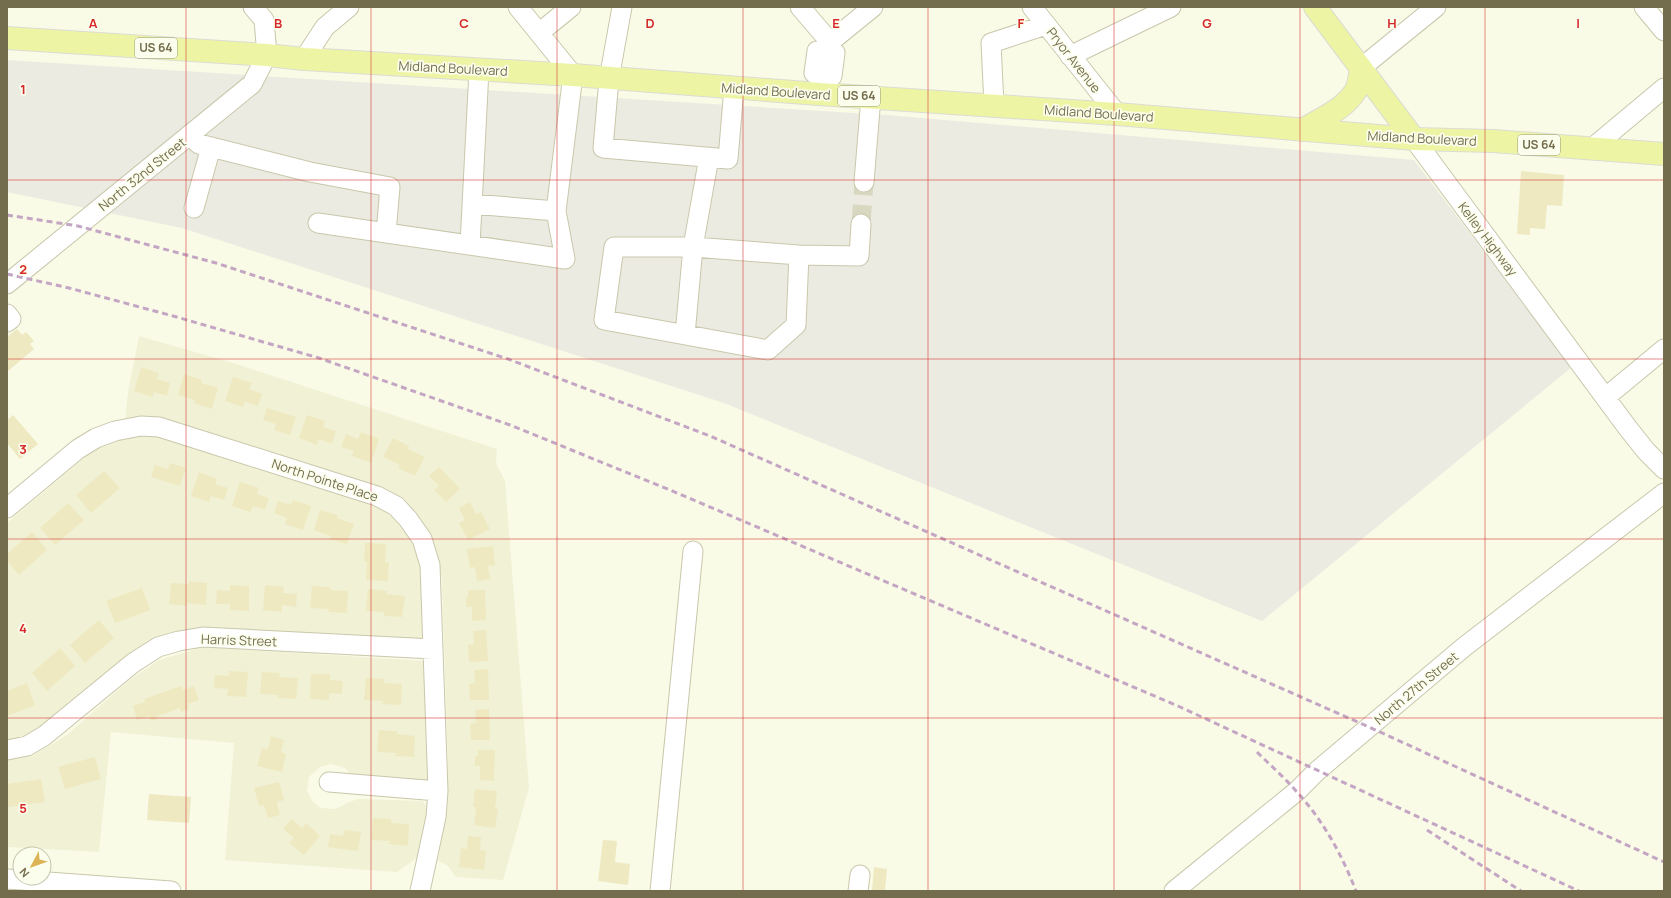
<svg xmlns="http://www.w3.org/2000/svg" width="1671" height="898" font-family="Manrope,sans-serif">
<style>
.residential{fill:#f1f1d6}
.industrial{fill:#ecebe1}
.building{fill:#eee9c1}
.lines{fill:none;stroke-linecap:round;stroke-linejoin:round}
.minor-tunnel{stroke:#d8d8c0;stroke-width:19;stroke-dasharray:19 10;stroke-linecap:butt}
.minor-casing{stroke:#c9c7ab;stroke-width:21}
.major-casing{stroke:#dddcd4;stroke-width:24}
.minor{stroke:#fff;stroke-width:19}
.major{stroke:#edf5a5;stroke-width:22}
.rail{stroke:#c4a6c4;stroke-width:3;stroke-dasharray:6 4;stroke-linecap:butt}
.grid{fill:none;stroke:#d62828;stroke-width:1;stroke-opacity:0.55}
.labels{text-anchor:middle;stroke-width:3.5;stroke-linejoin:round;paint-order:stroke}
.shield{fill:#fcfeed;stroke:#9c987d;stroke-width:1}
.shield-label{font-size:12px;font-weight:bold;fill:#736d4d}
.street-label{font-size:13px;fill:#736d4d;stroke:#fcfeed}
.grid-label{font-size:13px;text-anchor:middle;font-weight:bold;fill:#d62828;stroke:#fcfeed;stroke-width:3.5;stroke-linejoin:round;paint-order:stroke}
</style>
<rect width="100%" height="100%" fill="#f9fbe7"/>
<path class="residential" d="M139,336l91,26 267,87 -1,14 9,18 24,307 -26,92 -47,-3 -9,-12 -9,-4 8,-47 2,-49 -6,-186 -7,-32 -7,-16 -18,-20 -285,-90 3,-29z
M137,435l23,2 211,66 23,13 29,40 5,89 -252,-8 -136,96 -33,11v-221l89,-75 16,-7z
M203,647l223,14 6,123 -75,-2 -12,-14 -14,-4 -11,3 -11,10 -2,14 6,11 8,6 15,1 13,-7 9,-3 65,2 7,10 -6,42 -27,19 -172,-12 9,-117 -123,-11 -12,120 -92,-5v-87l27,-5 33,-20 61,-54 31,-21z"/>
<path class="industrial" d="M7,60l879,55 528,45 158,207 -310,254 -538,-218 -542,-175 -175,-36z"/>
<path class="building" d="M1521,171l43,4 -2,31 -15,-1 -2,24 -15,-1v7l-13,-1z
M17,329l5,6 4,-3 8,9 -4,3 4,5 -27,23v-35z
M141,367l18,6 -2,6 13,4 -3,13 -13,-4 -2,5 -18,-6z
M184,374l18,6 -1,3 17,5 -6,21 -18,-6 1,-3 -17,-5z
M233,377l19,6 -3,6 13,5 -4,12 -13,-4 -2,5 -18,-6z
M267,408l29,9 -6,18 -16,-5 2,-6 -13,-4z
M13,415l25,29 -18,15 -13,-16v-23z
M307,415l18,6 -2,6 13,4 -4,13 -13,-5 -2,6 -18,-7z
M361,432l18,7 -8,24 -19,-7 2,-5 -13,-4 5,-13 12,5z
M393,438l16,8 -1,3 17,8 -10,19 -17,-8 2,-3 -17,-8z
M170,463l16,5 -6,18 -29,-9 4,-12 13,4z
M439,467l21,22 -14,13 -12,-12 5,-4 -10,-10z
M104,471l16,17 -29,25 -15,-18z
M199,472l18,7 -2,5 13,4 -4,12 -13,-4 -2,6 -18,-6z
M240,482l19,6 -2,6 12,4 -4,12 -12,-4 -3,6 -18,-6z
M293,500l18,6 -8,24 -18,-6 2,-6 -13,-5 4,-12 13,4z
M470,502l6,12 5,-2 9,17 -22,11 -9,-17 6,-3 -6,-12z
M68,503l16,17 -29,25 -15,-17z
M320,510l18,5 -1,3 17,6 -7,20 -17,-5 1,-3 -17,-6z
M32,532l15,18 -28,25 -12,-14v-7z
M365,543l21,1 -1,18 4,1 -1,18 -22,-1 1,-18 -3,-1z
M493,546l2,19 -7,1 2,13 -13,2 -2,-14 -5,1 -3,-19z
M189,581l18,2 -1,22 -19,-2v3l-18,-2 2,-21 18,1z
M230,585l19,1v25l-19,-1v-6h-14l1,-14 13,1z
M265,585l19,2 -1,6 14,1 -1,13 -14,-2v7l-19,-2z
M312,586l18,1v3l18,1 -1,22 -19,-1 1,-3 -19,-1z
M142,588l8,22 -35,13 -9,-22z
M368,589l19,2 -1,3 19,2 -3,21 -18,-1v-4l-18,-1z
M468,590h17l1,30 -14,1v-14h-6v-10h2z
M99,620l15,18 -29,25 -15,-18z
M486,630l2,31 -19,1 -1,-17 6,-1 -1,-13z
M60,648l15,18 -28,25 -15,-18z
M488,669l1,31h-19l-1,-16 6,-1 -1,-13z
M229,671l19,1 -2,25 -19,-1 1,-7 -14,-1 1,-13 14,1z
M262,672l18,1 -1,4 19,1 -2,21 -18,-1v-3l-18,-1z
M311,674h19v6l13,1 -1,13 -13,-1v7l-19,-1z
M366,678l18,1v4l18,1 -1,21 -19,-1 1,-3 -19,-1z
M27,683l8,22 -28,11v-25z
M181,686l2,4 11,-4 5,14 -11,4 1,5 -8,3 -1,-4 -23,8 1,3 -7,2 -2,-5 -12,4 -4,-14 12,-4 -1,-3z
M489,709l1,31h-19l-1,-16 6,-1 -1,-13z
M379,730l18,1v3l18,2 -1,21 -19,-1 1,-3 -19,-1z
M271,736l13,4 -3,12 5,2 -4,18 -25,-6 5,-18 6,1z
M478,750h17l-1,31 -14,-1v-14h-5v-10h3z
M95,757l6,22 -36,10 -7,-22z
M41,779l4,23 -37,5 -1,-23z
M279,782l5,18 -7,2 3,13 -12,3 -4,-13 -5,1 -5,-18z
M475,789l22,2 -2,18h3l-3,19 -21,-3 2,-18h-3z
M149,794l42,3 -2,26 -42,-3z
M373,818l18,1v4l18,1 -1,22 -19,-2 1,-3 -19,-1z
M292,819l10,9 4,-5 14,13 -16,19 -15,-12 5,-5 -11,-9z
M344,830l17,2 -3,19 -30,-4 2,-13 13,2z
M468,836l13,1 -1,13 6,1 -2,19 -25,-3 2,-19 6,1z
M603,840l14,1 -2,21 15,2 -2,21 -30,-4z
M874,867l13,2 -2,22h-13z"/>
<g class="lines">
<path class="minor-tunnel" d="M861,224l3,-42"/>
<g class="minor-casing">
<path id="minor" d="M622,7l-13,72 -6,69 125,11 6,-71
M800,7l30,35
M1032,7l85,107
M1644,7l20,24
M539,33l32,-26
M827,49l8,4 -3,23 -10,3 -8,-6 3,-22z
M827,49l3,-7 43,-35
M1070,56l101,-49
M304,59l21,-32 24,-20
M1361,68l75,-61
M994,105l-3,-62 55,-18
M190,135l9,9 111,28 80,15 -4,46
M1414,139l213,288 19,24 18,18
M1591,149l73,-61
M709,157l-16,90 106,8 60,1 2,-32
M864,182l7,-85
M473,204l83,7
M194,208l17,-61
M318,223l247,36 -9,-48 17,-136 -55,-68
M470,245l9,-175
M7,284l245,-200 15,-29 -3,-35 -11,-13
M7,314l4,5 -4,3
M685,335l8,-88h-79l-10,73 164,30 28,-25 3,-70
M1606,397l58,-48
M7,508l71,-59 18,-11 19,-7 26,-5 18,1 218,69 19,10 12,13 14,20 8,26 8,226 -2,26 -16,74
M7,750l20,-4 17,-10 89,-73 25,-16 21,-6 24,-4 230,12
M329,782l109,9
M7,879l164,12
M660,891l33,-340
M858,891l2,-16
M1174,891l123,-100 20,-20 147,-124 200,-154"/>
</g>
<g class="major-casing">
<path id="major" d="M1315,7l99,132
M7,38l260,17 37,4 269,16 246,19 298,20 297,25 79,2 171,13
M1302,130c19,-11 43,-21 54,-40 3,-6 4,-15 5,-22"/>
</g>
<use href="#minor" class="minor"/>
<use href="#major" class="major"/>
<path class="rail" d="M7,215l71,11 138,37 292,96 202,77 659,291 295,135
M7,274l62,14 104,28 146,42 191,67 160,65 508,216 401,185
M1257,752c13,13 27,25 39,39 27,29 46,64 60,100
M1427,830l94,61"/>
</g>
<path class="grid" d="M186,7v884M371,7v884M557,7v884M743,7v884M928,7v884M1114,7v884M1300,7v884M1485,7v884M7,180h1657M7,359h1657M7,539h1657M7,718h1657"/>
<g class="labels">
<g class="shield">
<rect x="135" y="38" width="42" height="20" rx="3"/>
<rect x="838" y="86" width="42" height="20" rx="3"/>
<rect x="1518" y="135" width="42" height="20" rx="3"/>
</g>
<g class="shield-label">
<text x="156" y="52">US 64</text>
<text x="859" y="100">US 64</text>
<text x="1539" y="149">US 64</text>
</g>
<g class="street-label">
<text transform="translate(1074 60) rotate(52)" y="5">Pryor Avenue</text>
<text transform="translate(453 68) rotate(3)" y="5">Midland Boulevard</text>
<text transform="translate(776 91) rotate(4)" y="5">Midland Boulevard</text>
<text transform="translate(1099 113) rotate(4)" y="5">Midland Boulevard</text>
<text transform="translate(1422 138) rotate(3)" y="5">Midland Boulevard</text>
<text transform="translate(142 174) rotate(-39)" y="5">North 32nd Street</text>
<text transform="translate(1488 239) rotate(53)" y="5">Kelley Highway</text>
<text transform="translate(325 480) rotate(18)" y="5">North Pointe Place</text>
<text transform="translate(239 640) rotate(2)" y="5">Harris Street</text>
<text transform="translate(1416 688) rotate(-40)" y="5">North 27th Street</text>
</g>
</g>
<g class="grid-label">
<text x="93" y="28">A</text>
<text x="278" y="28">B</text>
<text x="464" y="28">C</text>
<text x="650" y="28">D</text>
<text x="836" y="28">E</text>
<text x="1021" y="28">F</text>
<text x="1207" y="28">G</text>
<text x="1392" y="28">H</text>
<text x="1578" y="28">I</text>
<text x="23" y="94">1</text>
<text x="23" y="274">2</text>
<text x="23" y="454">3</text>
<text x="23" y="633">4</text>
<text x="23" y="813">5</text>
</g>
<rect width="1671" height="898" fill="none" stroke="#736d4d" stroke-width="16"/>
<g transform="translate(32 866) rotate(229)"><circle r="19" fill="#fcfeed" stroke="#c5c4ad"/>
<path d="M0-3L7 15L0 10L-7 15Z" fill="#dcb355"/>
<text y="-6" font-size="11" font-weight="bold" text-anchor="middle" fill="#736d4d">N</text>
</g>
</svg>
